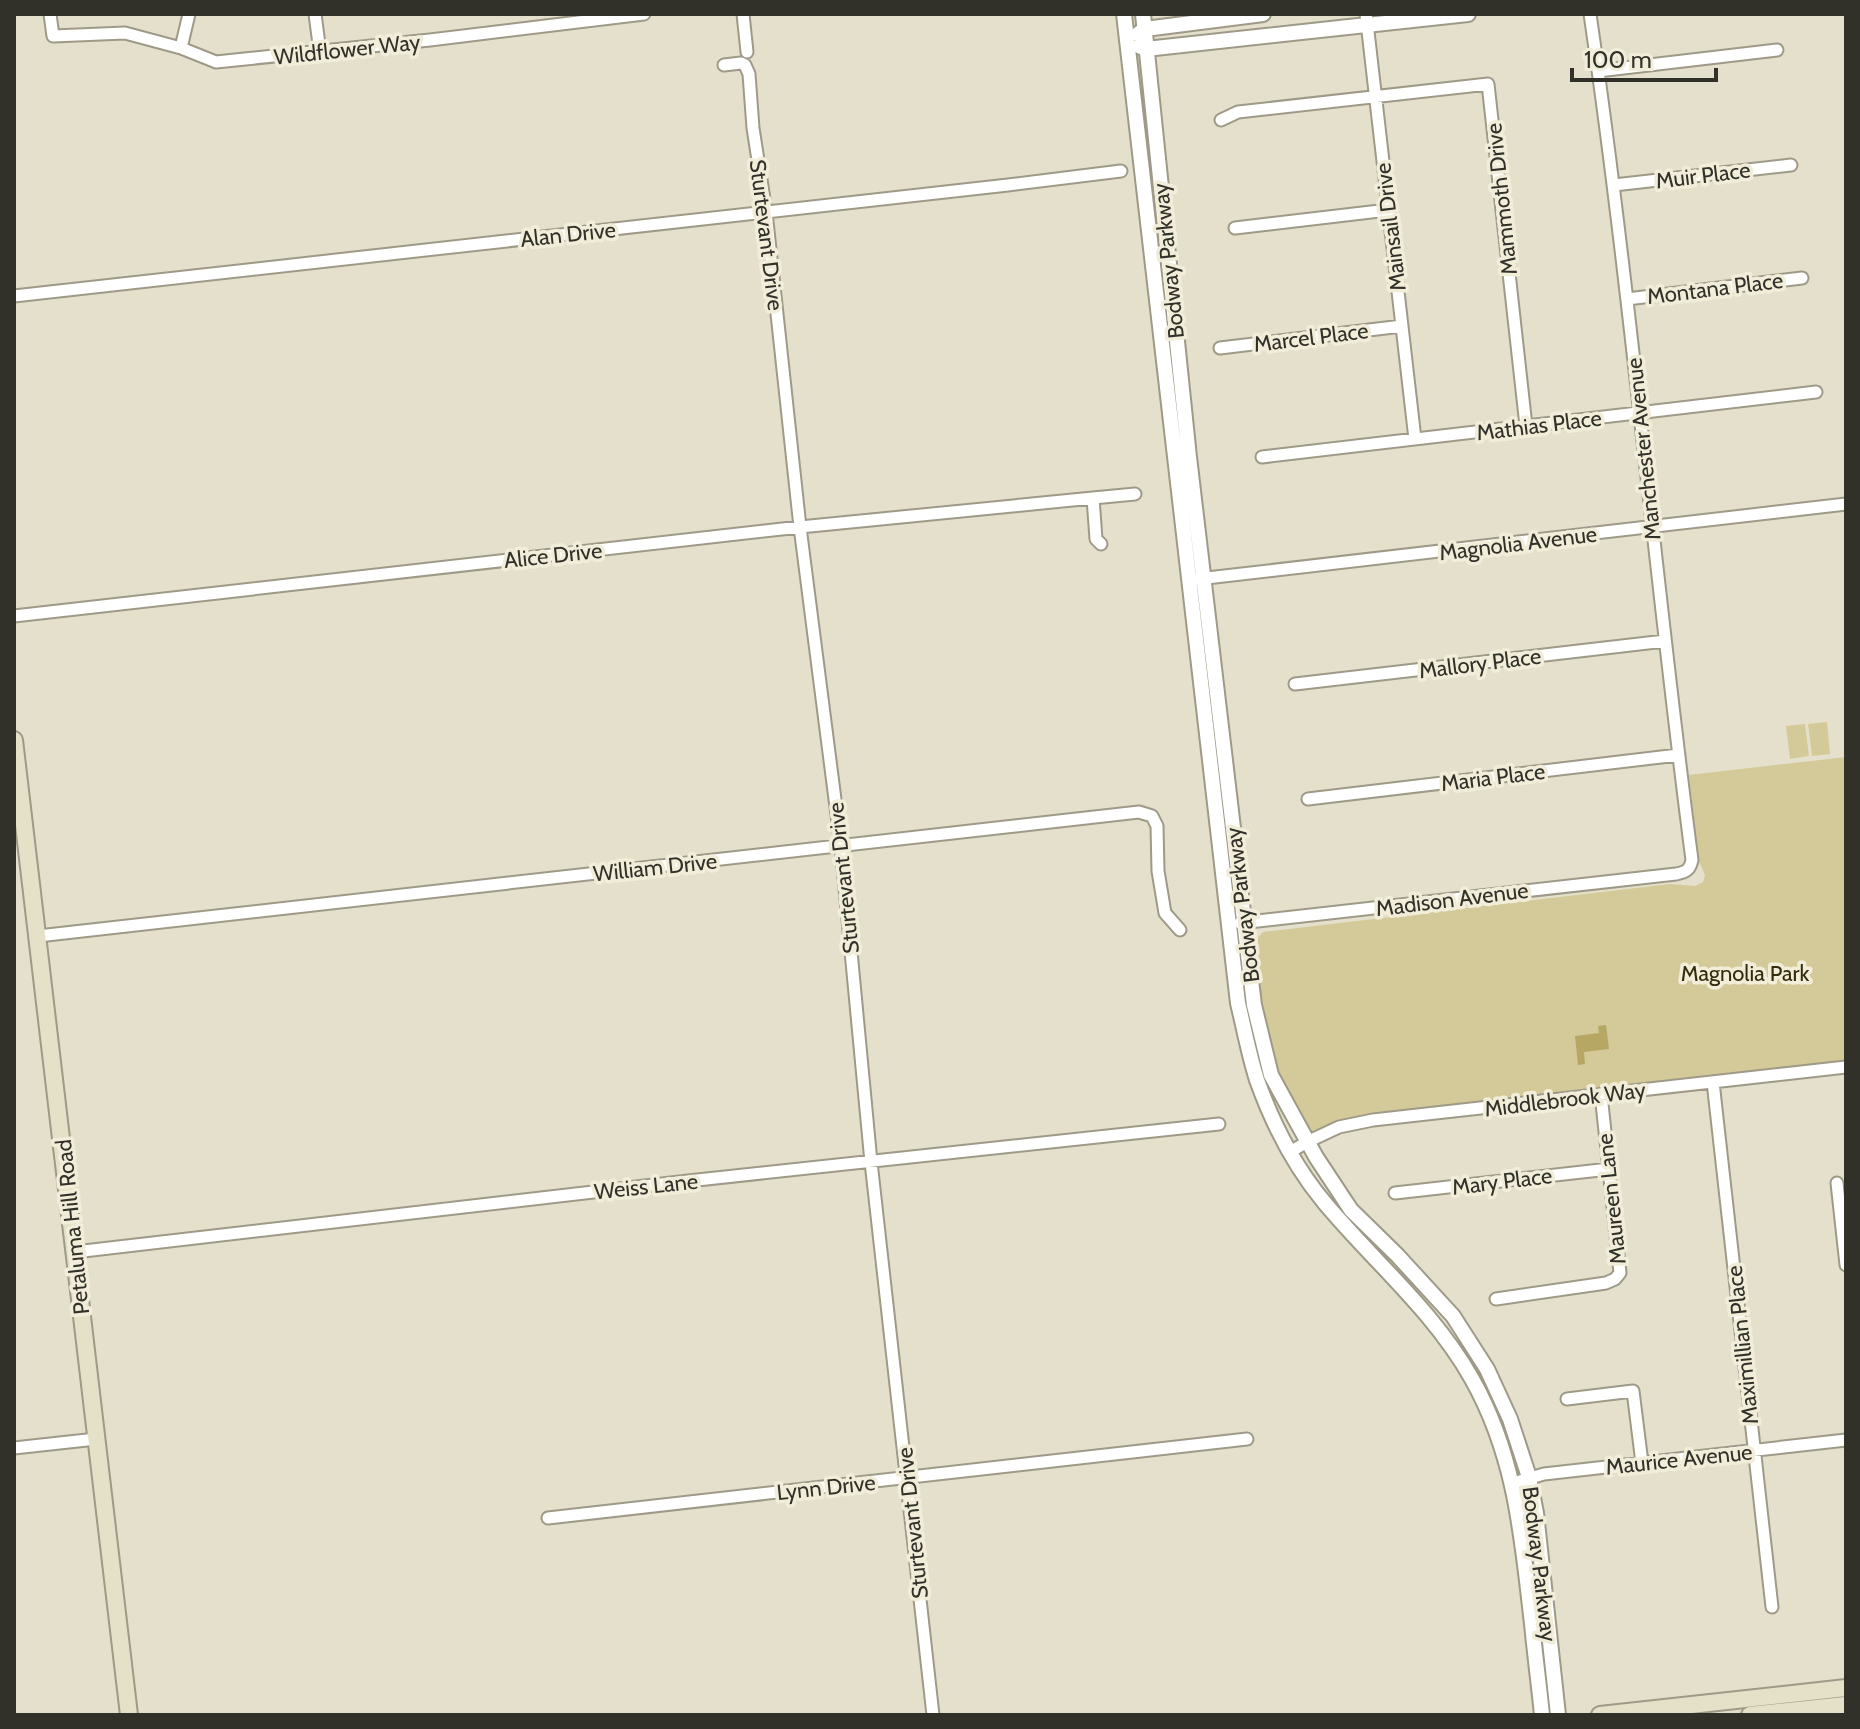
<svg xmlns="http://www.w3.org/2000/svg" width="1860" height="1729" font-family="Cabin,sans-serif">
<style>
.green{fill:#d4c998}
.water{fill:#b6a764}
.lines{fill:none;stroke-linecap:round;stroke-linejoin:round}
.minor-casing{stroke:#9e9a87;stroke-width:15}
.tertiary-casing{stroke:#9e9a87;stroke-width:18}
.secondary-casing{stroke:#9e9a87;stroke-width:20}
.minor{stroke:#fff;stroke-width:11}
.tertiary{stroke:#fff;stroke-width:14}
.secondary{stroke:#e5e0c8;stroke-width:16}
.labels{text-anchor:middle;stroke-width:7;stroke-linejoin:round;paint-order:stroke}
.street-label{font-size:22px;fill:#323129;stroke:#f1edd9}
.park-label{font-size:22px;fill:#322b0c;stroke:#f1edd9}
</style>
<rect width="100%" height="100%" fill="#e4e0cc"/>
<path class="green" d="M1827,722l3,32 -18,2 -4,-32z
M1805,724l4,32 -19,3 -4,-33z
M1846,757v308l-487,54 -37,13h-12l-13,-15 -17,-41 -13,-41 -10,-43 -6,-41 5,-11 7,-8 407,-48 25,2 8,-4 2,-7 -7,-16 -9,-84z"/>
<path class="water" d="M1606,1025l3,24 -25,3 1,12 -7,1 -3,-29 24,-3 -1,-7z"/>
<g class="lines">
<g class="minor-casing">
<path id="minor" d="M50,14l3,22 72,-3 56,15 35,14 214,-22 214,-26
M315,14l5,38
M743,14l4,38
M1366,14l49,425
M181,48l8,-34
M724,65l17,-2 4,2 4,9 4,54 13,84 34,315 41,319 30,316 62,553
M1598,71l179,-21
M1221,120l17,-8 250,-28 38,342
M1614,185l177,-20
M1235,228l153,-18
M14,296l994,-111 113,-14
M1627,299l175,-21
M1220,348l182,-22
M1262,457l554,-65
M1093,498l42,-4
M1198,579l648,-75
M14,616l786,-89 293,-29 3,41 5,5
M1295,684l370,-43
M1308,799l370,-44
M1240,923l436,-49c10,-2 14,-4 16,-14 -37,-281 -61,-565 -102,-846
M38,936l1101,-124 13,4 5,10 1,45 7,42 15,17
M1713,1082l59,525
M1290,1152l17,-10 32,-15 34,-7 473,-53
M1837,1183l9,82
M1395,1193l214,-24
M75,1252l613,-71 531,-57
M1496,1299l110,-16 9,-4 5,-6 -19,-179
M1567,1399l66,-8 9,72
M14,1448l82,-9
M1513,1483l31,-9 302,-34
M548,1518l699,-79"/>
</g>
<g class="tertiary-casing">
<path id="tertiary" d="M1124,14l114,989c6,25 11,52 19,77 15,42 38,87 67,122 49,59 109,108 148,177 44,78 50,159 60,245 3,31 7,61 10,91
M1143,14l46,443 65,548 17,70 45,82 35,53 46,45 56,61 34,53 23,50 19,58 7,36 22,202
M1138,34l7,-5 118,-15
M1139,46l7,3 322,-35"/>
</g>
<g class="secondary-casing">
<path id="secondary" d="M14,740l115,975
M1600,1715l246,-27
M1750,1715l96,-10"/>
</g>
<use href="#minor" class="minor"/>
<use href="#tertiary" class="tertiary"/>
<use href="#secondary" class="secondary"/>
</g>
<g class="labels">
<g class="street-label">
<text transform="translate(347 49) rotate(-6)" y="8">Wildflower Way</text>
<text transform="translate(1703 175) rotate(-7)" y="8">Muir Place</text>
<text transform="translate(1501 199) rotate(-96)" y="8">Mammoth Drive</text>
<text transform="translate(1390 227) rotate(-97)" y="8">Mainsail Drive</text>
<text transform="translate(568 234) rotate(-6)" y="8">Alan Drive</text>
<text transform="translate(767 235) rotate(83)" y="8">Sturtevant Drive</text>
<text transform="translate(1168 261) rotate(-96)" y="8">Bodway Parkway</text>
<text transform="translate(1715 288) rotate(-7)" y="8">Montana Place</text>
<text transform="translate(1311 337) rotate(-7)" y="8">Marcel Place</text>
<text transform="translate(1539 425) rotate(-7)" y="8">Mathias Place</text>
<text transform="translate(1643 449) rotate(-96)" y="8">Manchester Avenue</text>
<text transform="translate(1518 543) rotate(-7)" y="8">Magnolia Avenue</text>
<text transform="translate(553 555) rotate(-6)" y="8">Alice Drive</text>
<text transform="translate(1480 663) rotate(-7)" y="8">Mallory Place</text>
<text transform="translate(1493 777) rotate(-7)" y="8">Maria Place</text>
<text transform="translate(655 867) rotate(-6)" y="8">William Drive</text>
<text transform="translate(843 878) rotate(-96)" y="8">Sturtevant Drive</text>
<text transform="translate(1452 899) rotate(-7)" y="8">Madison Avenue</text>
<text transform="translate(1242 905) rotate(-97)" y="8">Bodway Parkway</text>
<text transform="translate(1565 1099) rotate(-7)" y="8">Middlebrook Way</text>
<text transform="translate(1502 1181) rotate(-7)" y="8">Mary Place</text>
<text transform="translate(646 1186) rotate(-6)" y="8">Weiss Lane</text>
<text transform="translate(1611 1199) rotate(-96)" y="8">Maureen Lane</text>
<text transform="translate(72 1227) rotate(-96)" y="8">Petaluma Hill Road</text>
<text transform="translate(1742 1345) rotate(-96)" y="8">Maximillian Place</text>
<text transform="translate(1679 1459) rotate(-6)" y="8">Maurice Avenue</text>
<text transform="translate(826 1487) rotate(-6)" y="8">Lynn Drive</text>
<text transform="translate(912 1523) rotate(-96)" y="8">Sturtevant Drive</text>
<text transform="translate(1540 1564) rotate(83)" y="8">Bodway Parkway</text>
</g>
<g class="park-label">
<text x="1745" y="981">Magnolia Park</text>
</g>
</g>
<rect width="1860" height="1729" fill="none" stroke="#323129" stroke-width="32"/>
<path d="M1572 68v12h144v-12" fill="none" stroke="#323129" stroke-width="4"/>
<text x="1584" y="68" font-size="24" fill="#323129" stroke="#f1edd9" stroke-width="6" paint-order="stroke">100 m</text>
</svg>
